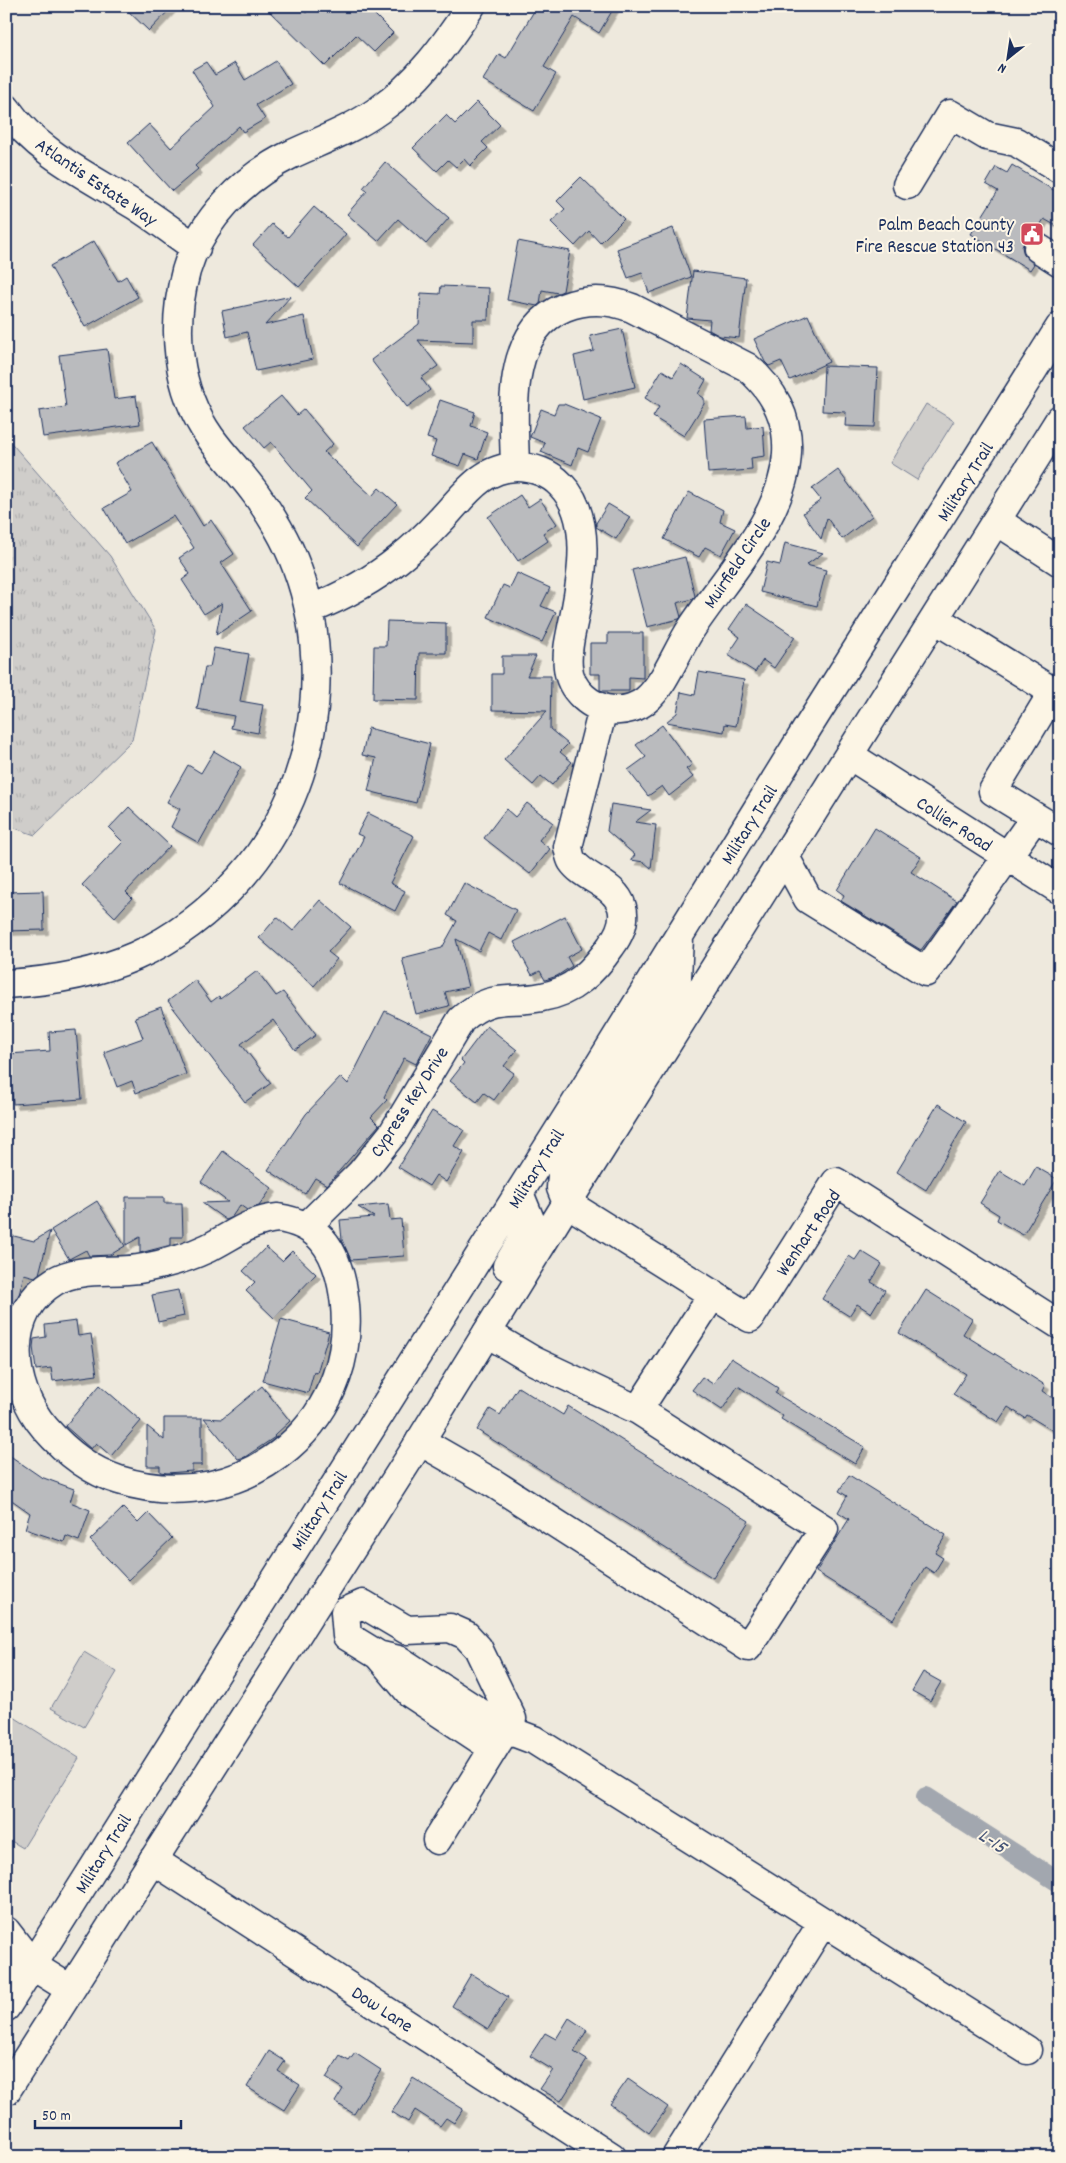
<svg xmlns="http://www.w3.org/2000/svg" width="1066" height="2163" font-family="Dekko,sans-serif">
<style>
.grass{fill:url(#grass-tufts);stroke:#757e94}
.park{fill:#cfcdca;stroke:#757e94}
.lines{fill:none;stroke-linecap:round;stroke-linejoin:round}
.canal{stroke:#a2a7af;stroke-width:20}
.building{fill:#babbbe;stroke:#1b2f5e;filter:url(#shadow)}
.minor-casing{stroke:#1b2f5e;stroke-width:31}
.major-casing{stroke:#1b2f5e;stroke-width:31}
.minor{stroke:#fcf5e5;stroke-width:28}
.major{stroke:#fcf5e5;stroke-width:28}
.labels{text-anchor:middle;stroke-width:4;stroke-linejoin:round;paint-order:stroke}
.street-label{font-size:19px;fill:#1b2f5e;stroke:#fcf5e5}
.poi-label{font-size:19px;fill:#1b2f5e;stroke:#fcf5e5;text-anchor:end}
.water-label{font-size:20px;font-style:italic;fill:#445376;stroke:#fcf5e5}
</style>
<defs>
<pattern id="grass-tufts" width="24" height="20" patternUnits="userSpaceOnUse" patternTransform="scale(1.25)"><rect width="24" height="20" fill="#cfcdca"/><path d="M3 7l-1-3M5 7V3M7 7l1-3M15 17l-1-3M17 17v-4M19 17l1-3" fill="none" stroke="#b1b0b0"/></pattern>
<filter id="shadow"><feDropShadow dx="4.5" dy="4.5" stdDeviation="0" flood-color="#0004"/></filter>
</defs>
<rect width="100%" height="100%" fill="#eee9dd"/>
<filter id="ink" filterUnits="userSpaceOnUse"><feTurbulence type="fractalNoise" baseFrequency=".02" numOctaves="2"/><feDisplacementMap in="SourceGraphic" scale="10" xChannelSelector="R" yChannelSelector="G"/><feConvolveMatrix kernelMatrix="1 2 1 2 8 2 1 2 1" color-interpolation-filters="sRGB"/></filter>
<g filter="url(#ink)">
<path class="grass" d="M6,437l104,119 46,74 -24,110 -97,95 -29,-10z"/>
<path class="park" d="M926,404l28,17 -37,59 -27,-17z
M84,1652l33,20 -33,55 -33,-19z
M6,1712l73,46 -56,90 -17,-10z"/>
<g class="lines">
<path class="canal" d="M926,1797l134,86"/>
</g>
<path class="building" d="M123,6h50l-24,25z
M264,6h36l6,7 6,-7h54l27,27 -19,19 -18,-17 -31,31z
M537,6h78l-16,27 -25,-16 -30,50 12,7 -22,37 -51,-31 16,-26 7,4z
M276,61l15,23 -35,21 9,14 -22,13 -4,-6 -44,40 3,3 -26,22 -44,-48 21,-19 22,24 44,-41 -23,-37 14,-8 9,13 20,-12 10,17z
M477,102l23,23 -18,17 6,6 -18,18 -6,-7 -8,8 -8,-7 -11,11 -24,-23 33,-33 9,9z
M385,162l64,56 -23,26 -28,-25 -20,22 -31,-27 20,-23 -4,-3z
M1012,165l48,29v34l-16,-9 -9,14 -5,1 -5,6 -3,7 2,8 10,9 -4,6 -59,-36 27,-43 -12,-7 10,-17 11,6z
M581,177l43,42 -24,24 -11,-12 -14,15 -24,-24 14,-13 -8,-8z
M314,207l32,27 -47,53 -46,-42 19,-21 16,13z
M673,228l18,49 -42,16 -7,-20 -14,5 -11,-29z
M94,241l24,40 8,-5 12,21 -53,30 -35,-61z
M518,241l52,10 -7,40 -5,2 -16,-3 -2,14 -3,2 -30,-6z
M693,271l53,7 -7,60 -19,-2 -11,-6 1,-10 -23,-2z
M441,286l48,2 -1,32h-15v22l-55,-2 20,26 -17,12 9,12 -23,17 -36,-47 48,-36 2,-31 19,1z
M291,296l-26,29 39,-9 9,43 -57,12 -9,-39 -20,5 -5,-26z
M808,315l21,47 -39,18 -9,-19 -12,5 -4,-4 -11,-23z
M622,329l13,58 -52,12 -9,-43 20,-5 -4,-15z
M107,349l7,50 22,-3 4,28 -97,13 -4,-26 27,-4 -7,-52z
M681,364l25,16 -8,14 6,4v6l-20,32 -31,-19 6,-10 -14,-9 17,-28 11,7z
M824,366l54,2 -3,59 -30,-1 1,-14 -24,-1z
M281,396l16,19 7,-6 29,35 -9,8 48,44 7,-8 18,16 -40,43 -52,-49 7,-7 -41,-49 -7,6 -19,-22z
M440,400l35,12 -4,14 16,6 -9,27 -13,-5 -5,12 -29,-10 5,-15 -9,-3z
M558,404h6l37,15 -13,33 -10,-4 -6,17 -31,-13 4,-9 -15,-6 11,-28 13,5z
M746,416l1,12 16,-2 2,30 -14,2 1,12 -44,3 -4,-54z
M152,442l51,84 8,-6 23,34 -13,9 31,48 -36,24 6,-32 -18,11 -22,-34 8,-6 -11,-16 15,-10 -21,-32 -48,28 -21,-36 28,-16 -17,-29z
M838,470l34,46 -30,23 -15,-21 -6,21 -18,-26 18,-13 -9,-11z
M689,492l34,18 -3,12 15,7 -14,26 -16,-8 -6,10 -35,-18z
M520,495l8,12 12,-8 17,25 -14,9 5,8 -30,20 -30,-44z
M608,504l22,13 -14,22 -20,-12v-4z
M785,543l38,10 -17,12 20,5 -9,36 -57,-14 7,-30 13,3z
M685,557l10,39 -2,3 -16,4 4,14 -2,2 -32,8 -15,-57z
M517,573l33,15 -9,18 15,6 -14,30 -54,-25 15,-32 7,3z
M746,604l49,33 -21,31 -11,-8 -8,12 -27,-17 12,-18 -11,-8z
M387,621l59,2v30h-27l-1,47 -45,-1 1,-53h12z
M608,633h35v45l-14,-1v14h-26l-3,-1v-16h-10v-31h18z
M214,648l35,6 -9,47 23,4 -5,28 -27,-5 3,-12 -37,-7 8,-42h5z
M502,656h34l-9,20h24l-1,53 18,15 -8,8 12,10 -20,23 -11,-9 -8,9 -29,-25 43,-49 -55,-1v-36h10z
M699,672l45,8 -8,46 -11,-2 -1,8 -58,-10 11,-9 4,-21 14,3z
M662,725l30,40 -6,4 7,8 -24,19 -7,-10 -14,10 -20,-26 18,-13 -10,-12z
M368,728l62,16 -14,59 -48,-12 8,-33 -14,-3z
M214,751l27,16 -42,76 -28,-16 9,-18 -13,-7 21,-37 13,8z
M527,803l26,20 -14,17 11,9 -20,25 -46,-36 22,-29 9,8z
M611,804l40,6 -16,12 21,3 -5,43 -7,-6 -13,-2 4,-5 -28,-24z
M129,807l41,39 -44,46 6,6 -17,19 -33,-32 41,-43 -14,-14z
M368,813l46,23 -24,47 15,8 -10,20 -55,-28 24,-46 -7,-3z
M875,828l46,29 -10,15 46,29 -36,49 -80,-49 3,-6 -7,-5z
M464,883l52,27 -15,30 -13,-7 -9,18 -23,-12 12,48 -23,5 4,14 -33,8 -14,-56 40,-10 15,-27 -10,-6z
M43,891l1,39 -38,1v-39z
M320,900l31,27 -23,25 9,7 -23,27 -55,-48 18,-21 16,14z
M565,916l17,33 -15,8 5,9 -15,10 -12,4 -5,-9 -8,4 -18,-33z
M257,971l19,25 7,-4 33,43 -21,15 -22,-30 -32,24 30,39 -26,19 -77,-101 27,-21 16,22 8,-6 1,3z
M161,1007l25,67 -50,19 -4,-12 -15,6 -13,-35 39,-14 -8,-21z
M385,1011l47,23 -16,30 -12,-6 -20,39 3,3 -16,17 8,8 -52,60 -12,-7 -10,16 -37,-24 38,-56 35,-37 7,7z
M487,1026l30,24 -13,16 10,7 -20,27 -10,-7 -7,9 -27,-21 14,-18 -3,-3z
M76,1030l6,69 -69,5 -4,-50 41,-3 -1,-19z
M938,1104l28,18 -40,68 -29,-18z
M432,1111l32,19 -10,16 10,6 -18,30 -10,-7 -7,11 -31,-19z
M223,1151l49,37 -13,18 -12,4 -7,-5 -9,13 -5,2 -24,-17 26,-1 -27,-20z
M1036,1167l21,12 -34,56 -26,-15 2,-5 -19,-12 20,-32 25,15z
M126,1197h38v6h18l1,34h-12v8l-31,8v-16l-14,8z
M97,1201l28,45 -15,9 -21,1 -3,-6 -17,9 -18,-29z
M388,1204l2,16 11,-1 3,37 -53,4 -9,-20 -2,-20 34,-3 -16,-10z
M50,1231l-11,43 -4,3 -11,-3 -5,21 -8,11 -5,14v-86l28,7z
M266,1247l16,14 10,-10 24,23 -42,44 -28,-27 9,-9 -12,-11z
M861,1251l21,13 -11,18 14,8 -14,23 -14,-9 -8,12 -27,-17 27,-43 6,4z
M178,1290l6,26 -26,6 -6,-27z
M926,1290l46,29 -9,15 82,51 -3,6 18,12v32l-33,-20 -2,3 -17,-11 -10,15 -45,-28 13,-20 -67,-41z
M281,1319l48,13 -12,41 -3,-1 -6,21 -45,-12z
M76,1321l2,15 13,-2 6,41 -44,6 -2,-13 -15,2 -3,-23 1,-8 12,-2 -1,-12z
M731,1358l47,30 -3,5 90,54 -10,17 -74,-45 2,-3 -45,-30 -16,24 -30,-20 10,-13 11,7z
M100,1385l41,36 -30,35 -15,-13 -5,6 -26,-23z
M262,1386l28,35 -16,15 1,1 -30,20 -7,2 -34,-41 18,1z
M518,1387l45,28 5,-9 181,115 -36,57 -236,-148 13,-21 10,6z
M164,1418h38v47h-10v6l-25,2 -7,-1v-6h-13v-40l17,14z
M6,1453l35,24 33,12 -4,13 20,8 -11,31 -13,-5 -2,6 -39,-13 5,-16 -24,-17z
M849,1475l97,60 -11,18 8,5 -9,15 -9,-6 -32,53 -77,-48 33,-53 -11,-7 9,-16 -8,-5z
M123,1508l15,15 10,-10 24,25 -44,42 -38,-40z
M923,1672l18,10 -11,19 -18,-10z
M471,1974l37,23 -20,32 -36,-23z
M569,2018l18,12 -13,22 13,8 -26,41 -21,-12 13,-19 -23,-14 15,-23 11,6z
M269,2051l16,10 -7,10 22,14 -16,25 -37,-23z
M355,2053l26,17 -27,44 -19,-12 8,-13 -17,-11 14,-22 9,5z
M413,2078l50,31 -9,14 -8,-5 -6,8 -25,-16 -7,12 -16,-10z
M628,2079l40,28 -19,26 -39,-29z"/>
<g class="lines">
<g class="minor-casing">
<path id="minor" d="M6,108c32,46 84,69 130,98 20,13 40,28 60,42
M907,185l43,-71 37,22 29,6 44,27
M1038,248l22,14
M997,521l63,41
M309,610c32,-13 63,-29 90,-51 14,-11 27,-23 40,-37 23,-23 41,-55 78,-55 16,0 33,6 44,18 32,32 21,93 13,133 -3,15 -8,33 -6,49 2,23 23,42 46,43 11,1 24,-3 32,-10 19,-16 31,-50 45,-71 34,-52 93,-111 96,-176 2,-35 -14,-64 -40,-86l-115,-59c-23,-9 -44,-10 -67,-1 -61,25 -51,107 -50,160
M935,619l125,77
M1053,692l-60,99 67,41
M849,755l211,135
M785,857l23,42 118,73 109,-155
M6,984c99,-6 168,-33 235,-107 83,-93 99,-242 37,-349 -7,-12 -14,-23 -22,-34 -14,-20 -32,-37 -46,-57 -34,-48 -39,-110 -24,-166 15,-51 57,-93 104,-116 30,-14 61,-25 89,-45 39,-27 66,-65 92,-104
M567,1203l183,115 86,-136 224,143
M278,1218c40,6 56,29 64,67 27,133 -97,235 -223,195 -29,-9 -54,-29 -74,-52 -36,-42 -43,-115 10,-147 26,-15 60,-7 89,-13 22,-4 45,-11 64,-20 26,-13 41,-27 70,-30z
M307,1226l54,-53 32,-40 68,-113c31,-28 46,-16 81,-23 31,-5 52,-26 69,-51 8,-11 15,-25 11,-39 -7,-24 -37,-27 -50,-46 -2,-3 -3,-10 -4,-14l35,-138
M487,1333l47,28 104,49 75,-116
M420,1441l73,42 255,164 76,-118 -186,-119
M345,1612l18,-8 44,26 43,-2 16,7 12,13 34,71 -75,121
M345,1612l2,24 31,19 32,38 83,55
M378,1655l21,5 106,69 29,11 493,310
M153,1860l459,297
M6,1931l27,35
M6,1960l27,6 37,23
M676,2157l147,-235"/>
</g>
<g class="major-casing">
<path id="major" d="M567,1203l-6,-15 2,-27 114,-183 2,-40
M507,1266l15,-25 9,-19 -12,-29
M6,2007l568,-901 234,-379 252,-400
M6,2091l408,-640 153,-248 493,-784"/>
</g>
<use href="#minor" class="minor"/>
<use href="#major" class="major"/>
</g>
</g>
<defs>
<g id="civic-square" transform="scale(1.25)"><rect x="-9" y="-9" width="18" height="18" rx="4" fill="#d1495b" stroke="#fcf5e5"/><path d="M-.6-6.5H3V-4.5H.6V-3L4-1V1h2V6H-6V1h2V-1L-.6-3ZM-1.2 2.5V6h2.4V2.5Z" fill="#fff"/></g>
</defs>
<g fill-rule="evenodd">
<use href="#civic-square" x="1032" y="234"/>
</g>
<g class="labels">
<g class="street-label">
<text transform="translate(97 181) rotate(34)" y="7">Atlantis Estate Way</text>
<text transform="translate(964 481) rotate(-58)" y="7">Military Trail</text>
<text transform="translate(736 562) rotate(-56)" y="7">Muirfield Circle</text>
<text transform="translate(955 823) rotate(33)" y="7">Collier Road</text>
<text transform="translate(748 824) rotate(-58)" y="7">Military Trail</text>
<text transform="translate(408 1101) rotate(-57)" y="7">Cypress Key Drive</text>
<text transform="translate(535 1168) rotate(-58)" y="7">Military Trail</text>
<text transform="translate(807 1232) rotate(-56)" y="7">Wenhart Road</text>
<text transform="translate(318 1510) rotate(-58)" y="7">Military Trail</text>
<text transform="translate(102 1853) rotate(-58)" y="7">Military Trail</text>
<text transform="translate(383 2008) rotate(33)" y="7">Dow Lane</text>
</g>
<g class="poi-label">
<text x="1014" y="230">Palm Beach County<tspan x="1014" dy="22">Fire Rescue Station 43</tspan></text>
</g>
<g class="water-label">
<text transform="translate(993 1840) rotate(33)" y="7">L-15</text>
</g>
</g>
<rect width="1066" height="2163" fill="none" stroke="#fcf5e5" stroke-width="25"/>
<rect x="12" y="12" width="1041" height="2138" fill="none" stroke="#1b2f5e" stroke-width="2" filter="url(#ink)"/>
<g transform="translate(1008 58) rotate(210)" stroke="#fcf5e5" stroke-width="4" paint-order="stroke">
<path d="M0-4L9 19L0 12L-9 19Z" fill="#1b2f5e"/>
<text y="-8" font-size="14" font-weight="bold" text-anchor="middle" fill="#1b2f5e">N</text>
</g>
<path d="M35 2120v8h146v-8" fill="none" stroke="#1b2f5e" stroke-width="2.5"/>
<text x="42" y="2120" font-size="15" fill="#1b2f5e" stroke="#fcf5e5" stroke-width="4" paint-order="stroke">50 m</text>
</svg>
